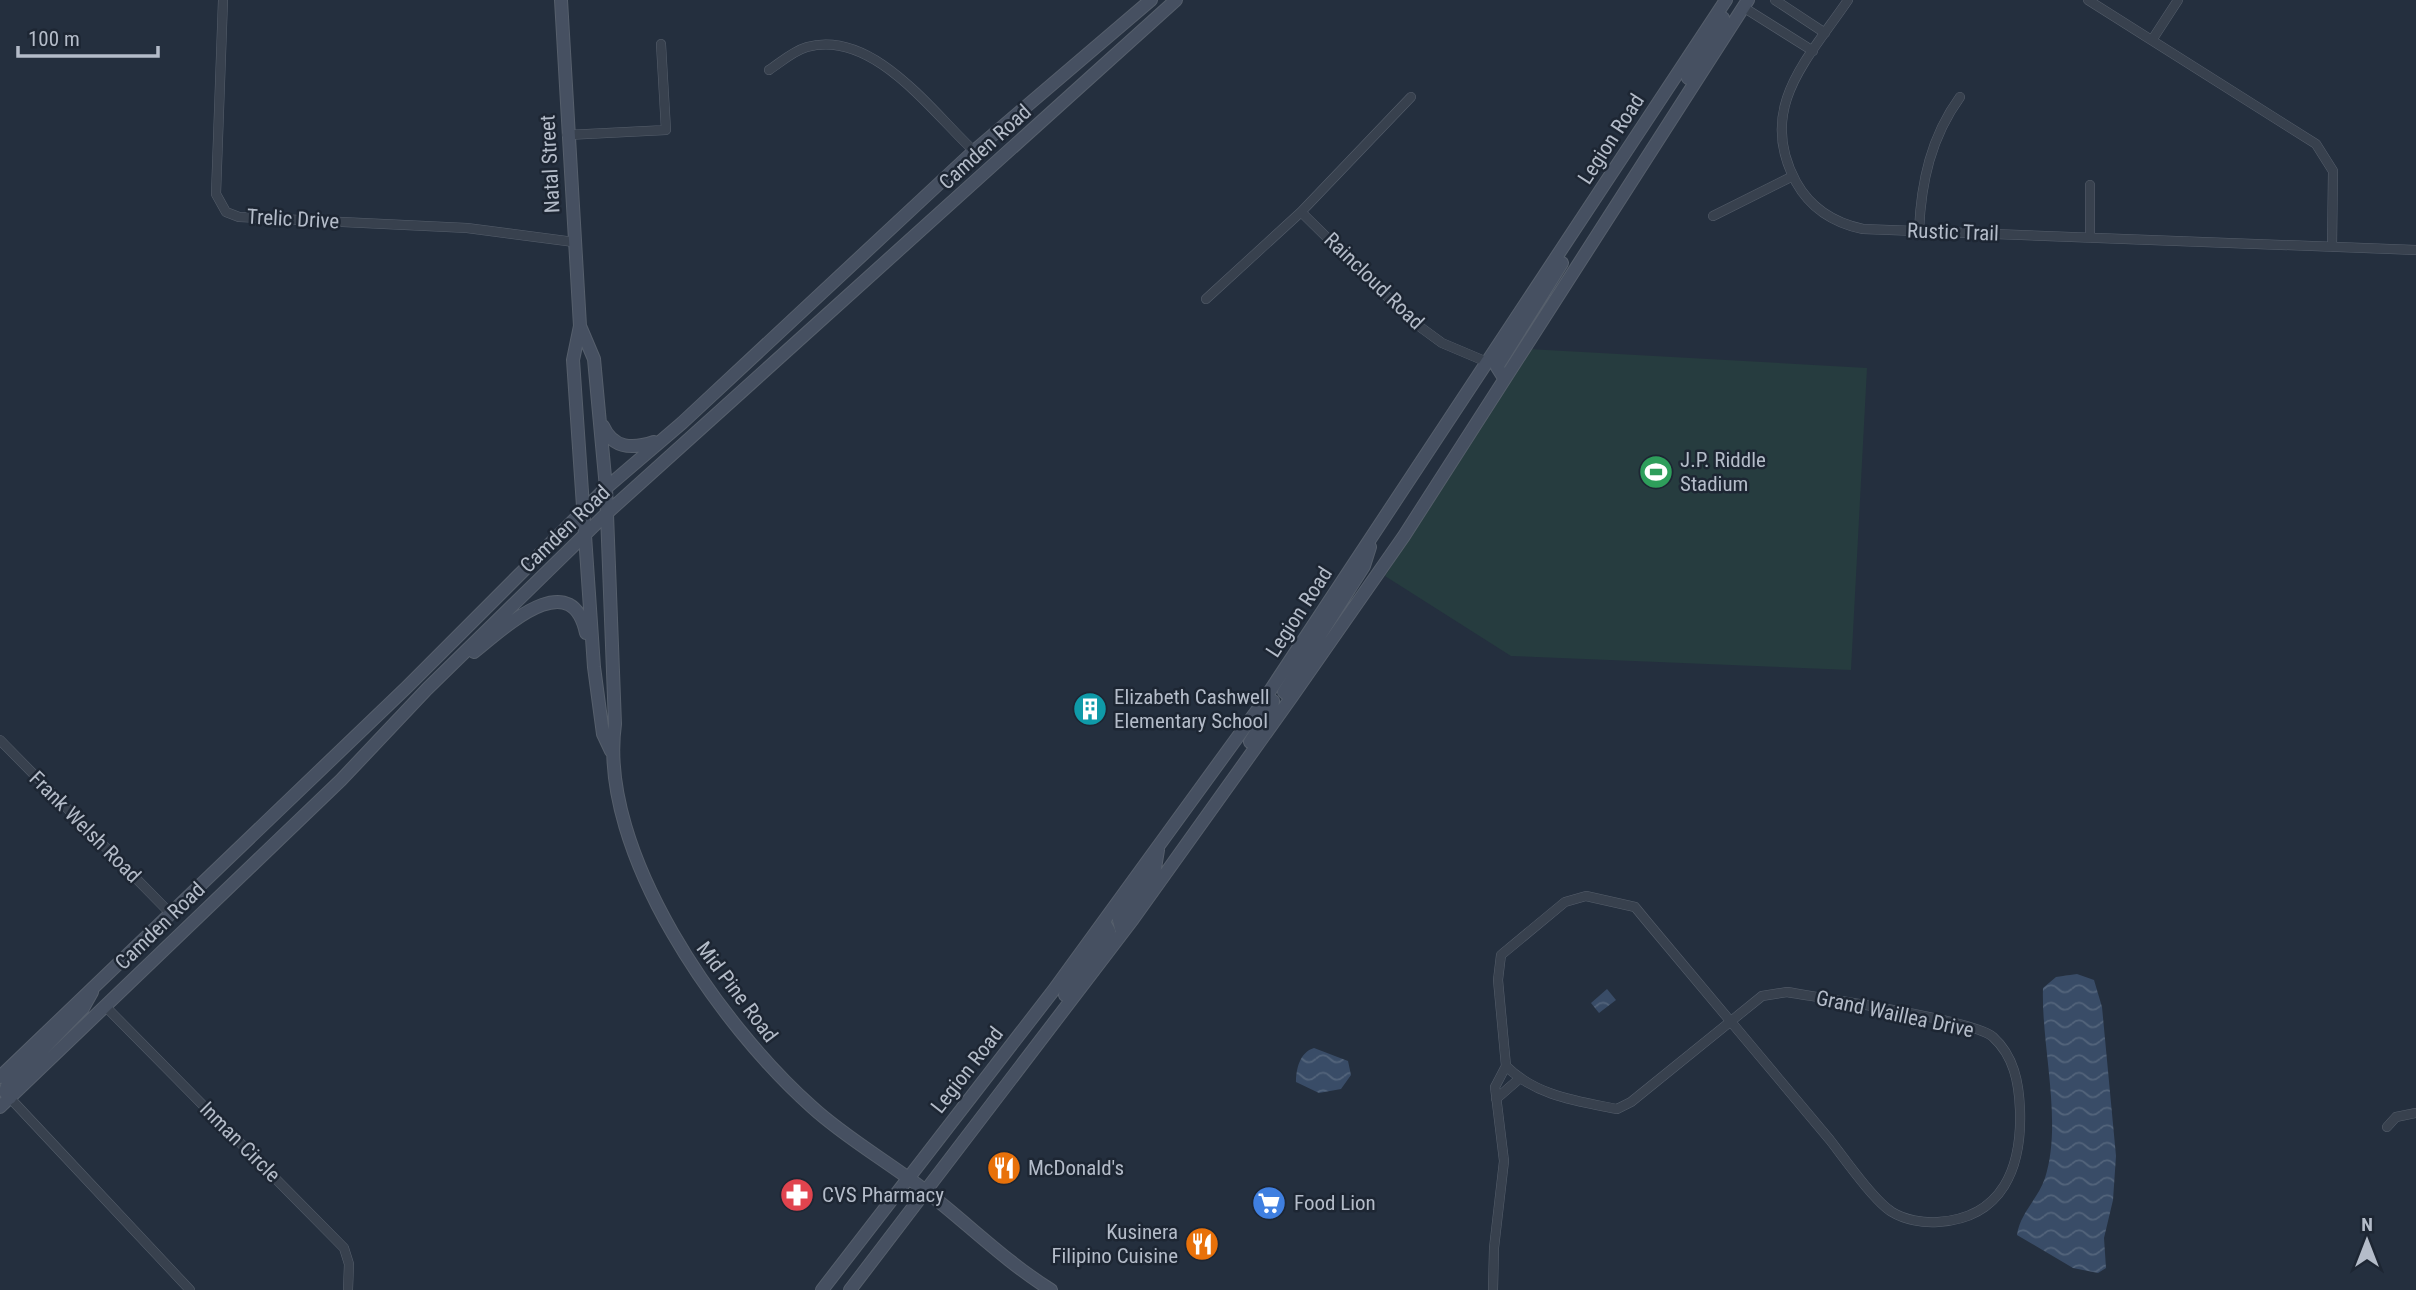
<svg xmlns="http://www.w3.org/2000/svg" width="2416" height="1290" font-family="'Roboto Condensed',sans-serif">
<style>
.park{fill:#263c3f}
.water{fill:url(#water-waves)}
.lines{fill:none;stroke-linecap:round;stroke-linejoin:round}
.street-casing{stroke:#565f6c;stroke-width:10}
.secondary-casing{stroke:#565f6c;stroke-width:14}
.street{stroke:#38414e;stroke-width:9}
.secondary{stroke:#465061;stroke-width:12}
.labels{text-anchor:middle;stroke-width:5;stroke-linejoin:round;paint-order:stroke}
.street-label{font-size:21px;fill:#b4bcc9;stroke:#1d2633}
.poi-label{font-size:21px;fill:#b4bcc9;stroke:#1d2633;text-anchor:start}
</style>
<defs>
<pattern id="water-waves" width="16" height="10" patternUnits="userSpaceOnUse" patternTransform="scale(1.75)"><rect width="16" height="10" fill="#394c67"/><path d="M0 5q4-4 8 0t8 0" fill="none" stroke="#53647b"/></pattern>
</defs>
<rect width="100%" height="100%" fill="#242f3e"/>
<path class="park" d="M1528,349l339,19 -16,302 -340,-14 -126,-80z"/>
<path class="water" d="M2077,974l17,6 8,27 14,149 -3,44 -9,38 2,30 -8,5 -25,-5 -56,-33c3,-22 21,-36 28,-57 18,-56 -4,-132 -2,-190l13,-11z
M1607,989l9,11 -17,13 -8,-10z
M1314,1048l34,13 3,14 -10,14 -22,4 -23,-11c0,-13 4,-30 18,-34z"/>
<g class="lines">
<g class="street-casing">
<path id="street" d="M223,0l-7,194 10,18 13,5 228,11 107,14
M1775,0l50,33
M1848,0c-40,59 -92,108 -52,182 15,27 38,41 67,47l553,21
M2088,0l228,144 17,27 -1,76
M1743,7l70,44
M2152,40l26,-40
M769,70c12,-8 24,-19 38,-23 66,-18 124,64 167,104
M567,135l99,-5 -5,-86
M2090,185v52
M1301,212l111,109 30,22 45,19
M1713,216l80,-40
M1919,231c2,-49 12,-94 41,-134
M1206,299l95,-87 110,-115
M0,740l170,173
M105,1006l239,242 5,16 -1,26
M1506,1066l-8,-86 3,-25 64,-53 21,-6 49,11 14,17c60,72 121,144 181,216 14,18 44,61 62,72 13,8 31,11 46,10 65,-4 84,-55 82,-112 -1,-27 -6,-54 -27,-73 -18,-17 -172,-39 -206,-45l-25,4 -131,106 -14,7c-40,-8 -81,-13 -111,-43
M10,1098l180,192
M1496,1099l23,-20
M2387,1127l9,-10 20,-4
M1493,1290l1,-42 10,-87 -9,-74 11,-21"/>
</g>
<g class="secondary-casing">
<path id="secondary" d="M561,0l19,326 14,33 12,129 9,236c-18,128 106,302 197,383 35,32 77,55 115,85 41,32 79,70 124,98
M1688,78l35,-60
M580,326l-7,34 21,307 9,67 8,17
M1504,378l-7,-11 65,-104
M603,426c10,23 30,23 51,16
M474,652c28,-22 97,-89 112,-19
M1291,698l-7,-6 80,-126 6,-19
M1250,742l22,-34 1,-7 -7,-4
M1122,932l-3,-12 36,-52 3,-18
M1065,995l44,-64 -5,-9
M0,1077l407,-390 199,-199 76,-65 292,-272 177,-151
M10,1098l-5,-6 2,-6 76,-78 9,-16
M0,1107l341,-327 86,-91 180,-176 569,-513
M822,1290l231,-299 205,-282 468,-709
M850,1290l283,-371 158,-221 113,-162 344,-536"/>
</g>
<use href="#street" class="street"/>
<use href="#secondary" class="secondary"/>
</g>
<defs>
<g id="stadium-disc" transform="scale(1.75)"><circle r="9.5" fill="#2e9e5b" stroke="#1d2633"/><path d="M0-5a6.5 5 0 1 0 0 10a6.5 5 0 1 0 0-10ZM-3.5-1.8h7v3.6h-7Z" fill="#fff"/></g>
<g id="building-disc" transform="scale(1.75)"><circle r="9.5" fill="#0f9aa8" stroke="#1d2633"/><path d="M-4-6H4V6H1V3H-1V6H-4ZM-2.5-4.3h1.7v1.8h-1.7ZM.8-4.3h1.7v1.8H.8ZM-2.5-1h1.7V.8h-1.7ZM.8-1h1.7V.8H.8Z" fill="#fff"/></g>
<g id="restaurant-disc" transform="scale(1.75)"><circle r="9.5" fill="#e8710a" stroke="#1d2633"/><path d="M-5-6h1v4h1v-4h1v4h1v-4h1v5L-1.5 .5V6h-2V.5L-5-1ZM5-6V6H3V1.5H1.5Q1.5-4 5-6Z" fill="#fff"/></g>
<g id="pharmacy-disc" transform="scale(1.75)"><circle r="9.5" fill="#e0444e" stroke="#1d2633"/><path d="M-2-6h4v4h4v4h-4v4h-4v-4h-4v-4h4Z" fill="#fff"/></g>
<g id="supermarket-disc" transform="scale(1.75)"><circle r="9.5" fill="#3f7fe0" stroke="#1d2633"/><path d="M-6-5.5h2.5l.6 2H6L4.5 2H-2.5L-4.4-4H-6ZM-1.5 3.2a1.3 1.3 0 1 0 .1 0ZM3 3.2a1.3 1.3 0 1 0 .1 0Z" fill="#fff"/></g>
</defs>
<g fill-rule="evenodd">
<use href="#stadium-disc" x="1656" y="472"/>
<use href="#building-disc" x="1090" y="709"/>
<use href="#restaurant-disc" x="1004" y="1168"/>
<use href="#pharmacy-disc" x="797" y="1195"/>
<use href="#supermarket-disc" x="1269" y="1203"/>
<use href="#restaurant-disc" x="1202" y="1244"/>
</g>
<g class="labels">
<g class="street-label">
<text transform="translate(1611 139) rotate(-57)" y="7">Legion Road</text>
<text transform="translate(985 147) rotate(-42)" y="7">Camden Road</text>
<text transform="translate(550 164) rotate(-93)" y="7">Natal Street</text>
<text transform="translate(293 219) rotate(3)" y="7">Trelic Drive</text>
<text transform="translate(1953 232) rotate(2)" y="7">Rustic Trail</text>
<text transform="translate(1374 281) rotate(44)" y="7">Raincloud Road</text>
<text transform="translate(565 529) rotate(-44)" y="7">Camden Road</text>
<text transform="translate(1299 612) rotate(-57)" y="7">Legion Road</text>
<text transform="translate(85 827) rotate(45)" y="7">Frank Welsh Road</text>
<text transform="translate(160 926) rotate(-44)" y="7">Camden Road</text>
<text transform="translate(737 992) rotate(53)" y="7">Mid Pine Road</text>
<text transform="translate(1895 1014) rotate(12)" y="7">Grand Waillea Drive</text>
<text transform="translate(967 1070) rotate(-52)" y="7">Legion Road</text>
<text transform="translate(240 1142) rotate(45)" y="7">Inman Circle</text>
</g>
<g class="poi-label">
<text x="1680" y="467">J.P. Riddle<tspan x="1680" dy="24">Stadium</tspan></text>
<text x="1114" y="704">Elizabeth Cashwell<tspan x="1114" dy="24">Elementary School</tspan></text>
<text x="1028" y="1175">McDonald's</text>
<text x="822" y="1202">CVS Pharmacy</text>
<text x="1294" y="1210">Food Lion</text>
<text x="1178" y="1239" text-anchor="end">Kusinera<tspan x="1178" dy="24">Filipino Cuisine</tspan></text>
</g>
</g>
<g transform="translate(2367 1241)" stroke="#1d2633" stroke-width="5" paint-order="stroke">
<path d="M0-5L12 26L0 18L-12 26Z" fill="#b4bcc9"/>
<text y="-10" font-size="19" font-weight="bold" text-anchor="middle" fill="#b4bcc9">N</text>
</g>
<path d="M18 46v10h140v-10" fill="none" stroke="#b4bcc9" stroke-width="3.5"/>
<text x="28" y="46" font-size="21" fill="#b4bcc9" stroke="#1d2633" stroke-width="5" paint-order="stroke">100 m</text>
</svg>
